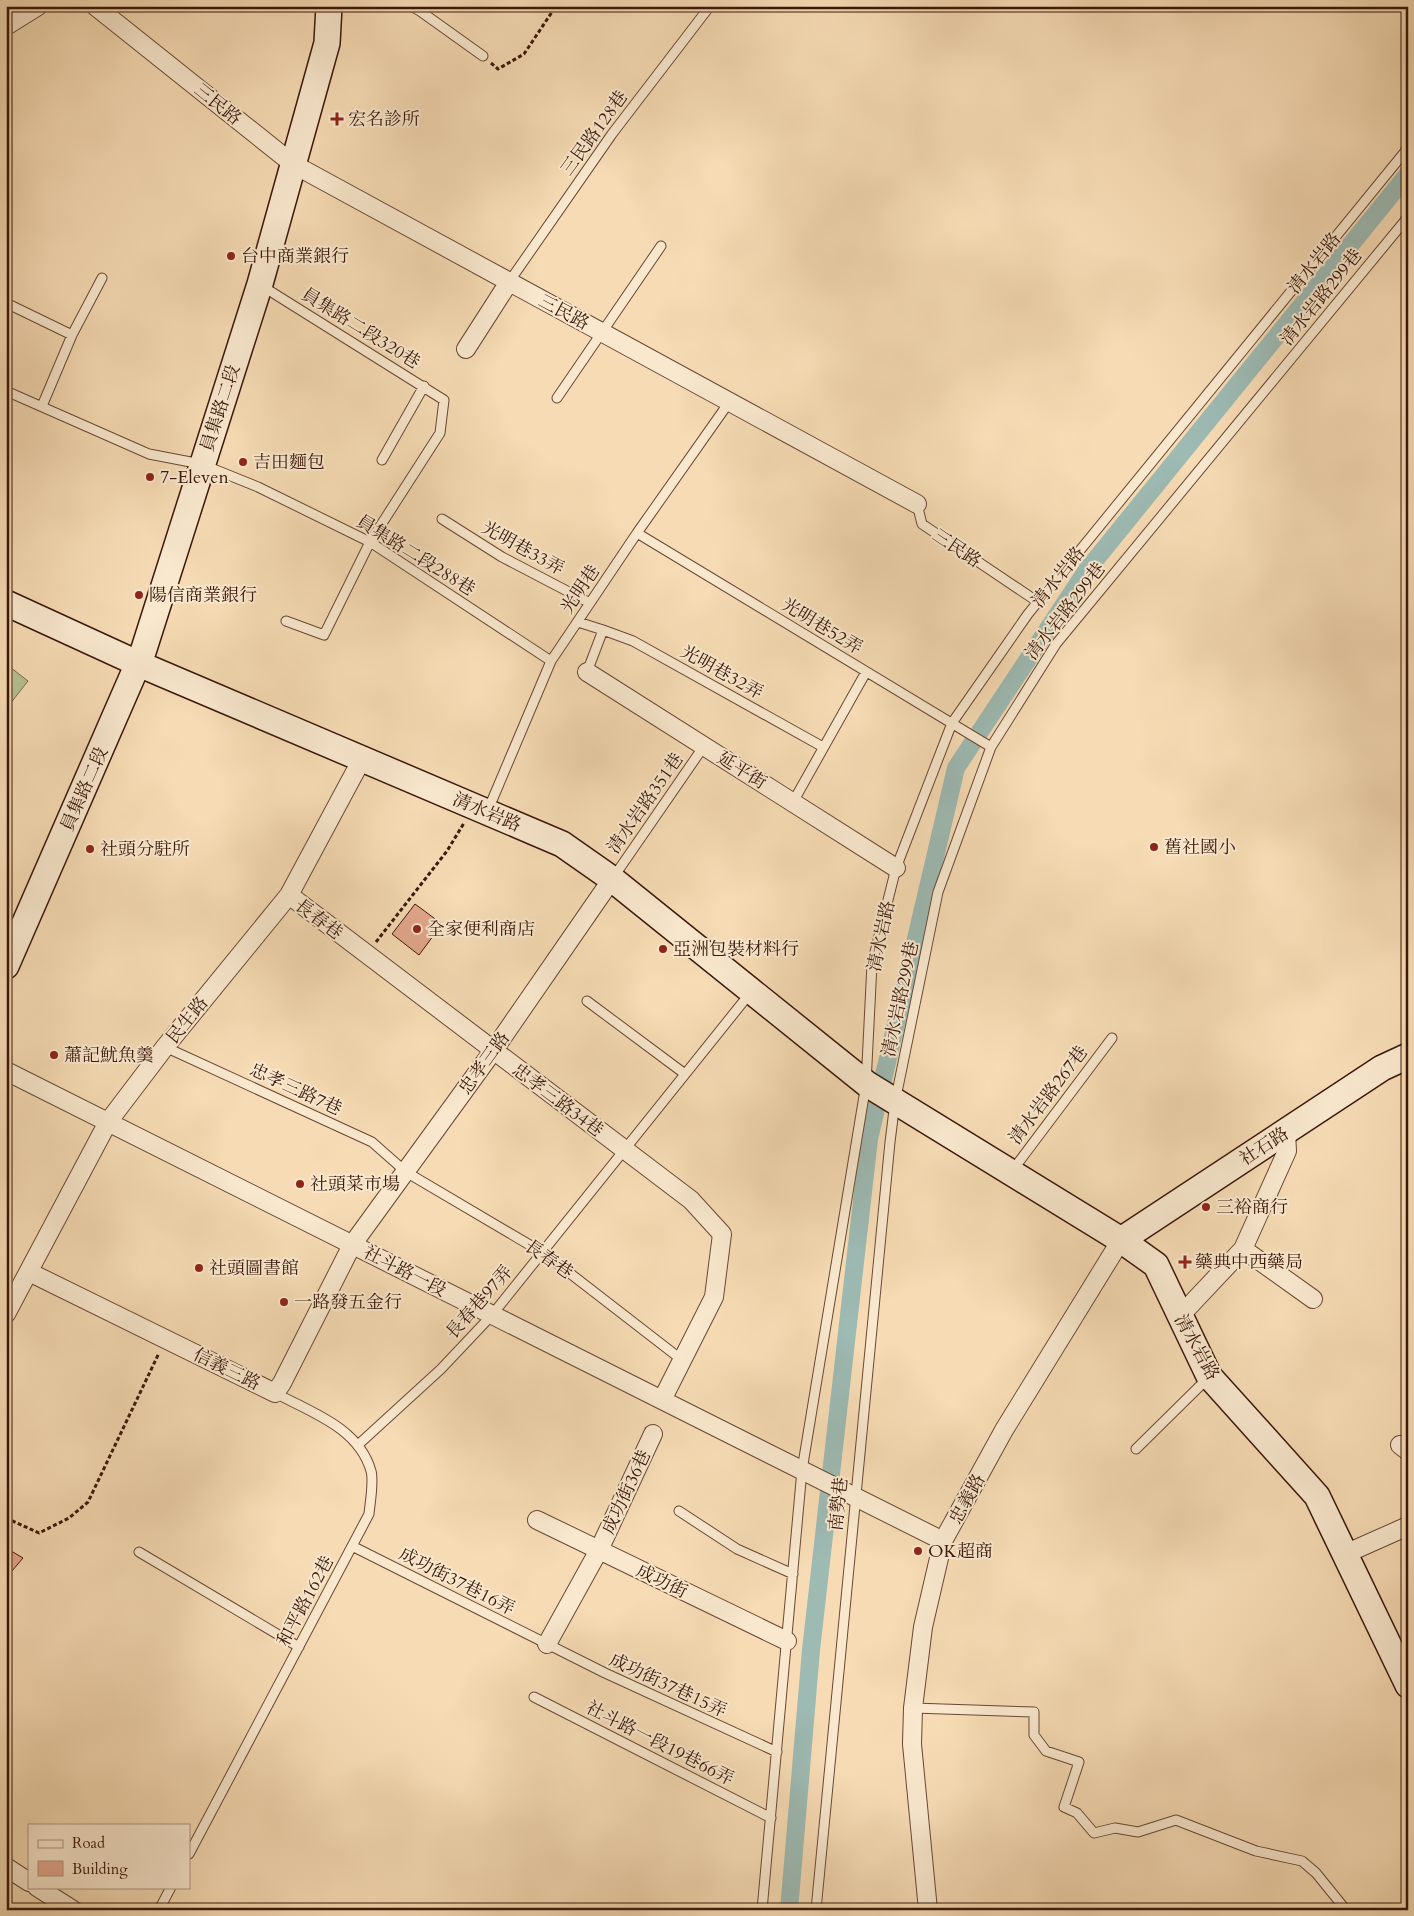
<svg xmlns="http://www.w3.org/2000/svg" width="1414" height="1916" font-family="Cardo,'Noto Serif TC',serif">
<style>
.green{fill:#b6c191;stroke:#786c4e}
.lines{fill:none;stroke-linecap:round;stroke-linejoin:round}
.canal{stroke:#9dbab3;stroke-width:18}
.building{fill:#e5a88e;stroke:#3a170a}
.lane-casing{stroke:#694834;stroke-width:11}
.street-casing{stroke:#694834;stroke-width:20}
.secondary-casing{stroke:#3a170a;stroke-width:28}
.path{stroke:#3a170a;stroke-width:3;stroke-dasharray:4 2.5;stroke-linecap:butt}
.lane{stroke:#f9e8ce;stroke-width:9}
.street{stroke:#f9e8ce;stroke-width:18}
.secondary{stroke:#f9e8ce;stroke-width:25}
.poi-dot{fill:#8f2418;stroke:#f9e8ce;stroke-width:2}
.labels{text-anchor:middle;stroke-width:4;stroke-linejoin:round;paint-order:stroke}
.street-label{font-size:18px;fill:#3a170a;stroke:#f9e8ce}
.poi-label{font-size:18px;fill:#3a170a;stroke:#f9e8ce;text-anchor:start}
</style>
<rect width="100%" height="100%" fill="#f6dbb4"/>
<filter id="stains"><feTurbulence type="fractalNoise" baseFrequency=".004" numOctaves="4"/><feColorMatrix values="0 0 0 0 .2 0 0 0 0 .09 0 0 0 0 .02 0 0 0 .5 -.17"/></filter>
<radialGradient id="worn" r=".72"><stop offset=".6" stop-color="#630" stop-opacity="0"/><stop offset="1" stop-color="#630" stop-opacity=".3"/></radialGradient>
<path class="green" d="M6,664l22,17 -22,28z"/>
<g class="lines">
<path class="canal" d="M789,1910l22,-260 58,-511 87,-371 131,-198 321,-396"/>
</g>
<path class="building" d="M415,904l27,20 -23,31 -27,-21z
M6,1548l17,10 -17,20z"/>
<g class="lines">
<g class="lane-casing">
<path id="lane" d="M411,6l9,5 63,45
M509,282l103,-148 98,-128
M262,286l182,114 -4,33 -70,109 -46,93 -38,-14
M6,303l66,32 30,-57
M6,391l143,63 52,10 57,23 112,55 181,119
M557,398l104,-152
M42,406l30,-71
M382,460l42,-74
M917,504l5,20 116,78
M442,519l60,38 88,46
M637,533l354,214
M578,622l25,8 -16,42
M603,630l30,11 190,106
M793,802l73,-130
M488,810l63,-149 86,-128 93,-132
M613,878l91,-132
M587,1001l98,73
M165,1047l207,95 34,30 139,82 137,106
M1012,1171l100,-133
M359,1444l82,-75 51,-54 259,-323
M1136,1449l73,-72
M679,1511l58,38 56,25
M352,1546l253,127 172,79
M139,1552l160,95
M534,1697l237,121
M913,1708l121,4v23l12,16 33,11 -15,45 13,6 17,20 21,-5 23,4 38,-12 80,31 46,10 14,12 30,37
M189,1854l180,-340c1,-11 5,-33 2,-43 -12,-43 -60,-59 -96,-78
M159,1910l12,-23
M762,1910l40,-440 64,-386 6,-120 24,-96 56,-145 76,-109 380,-466
M816,1910l74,-768 5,-40 43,-210 53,-145 65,-103 352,-427"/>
</g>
<g class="street-casing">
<path id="street" d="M95,6l198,158 624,340
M6,26l32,-20
M466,349l43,-67
M587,672l309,196
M289,895l402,305 31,34 -8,63 -52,103
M6,1071l937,470
M1243,1249l70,50
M29,1272l246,121 7,-10 70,-138 141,-194 119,-172
M6,1314l102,-192 57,-75 124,-152 73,-136
M1179,1317l64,-68 44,-98 -1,-19
M1400,1445l8,6
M537,1520l250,121
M1345,1554l63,-28
M547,1644l52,-94 54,-116
M6,1867l23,15
M37,1887l36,23
M928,1910l-16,-166 1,-36 10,-81 20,-86 61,-111 117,-190"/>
</g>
<g class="secondary-casing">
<path id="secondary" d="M6,603l133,61 423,180 50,35 255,205 254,156 35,25 53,111 108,120 91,189
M6,966l137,-314 117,-368 67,-241 2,-37
M1121,1240l261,-172 26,-12"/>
</g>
<path class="path" d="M491,63l7,6 26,-15 32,-48
M376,942l71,-91 17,-28
M6,1518l33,15 30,-15 19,-16 71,-149"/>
<use href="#lane" class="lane"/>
<use href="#street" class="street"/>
<use href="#secondary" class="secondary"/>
</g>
<g class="poi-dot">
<path d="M334.5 111.5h5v5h5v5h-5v5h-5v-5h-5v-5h5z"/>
<circle cx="231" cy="256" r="5"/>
<circle cx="243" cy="462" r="5"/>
<circle cx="150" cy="477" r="5"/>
<circle cx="139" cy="595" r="5"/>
<circle cx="1154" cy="847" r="5"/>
<circle cx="90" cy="849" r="5"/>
<circle cx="417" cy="929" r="5"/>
<circle cx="663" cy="949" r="5"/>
<circle cx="54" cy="1055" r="5"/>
<circle cx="300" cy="1184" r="5"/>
<circle cx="1206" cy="1207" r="5"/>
<path d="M1182.5 1254.5h5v5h5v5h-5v5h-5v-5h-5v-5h5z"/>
<circle cx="199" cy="1268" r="5"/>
<circle cx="284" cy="1302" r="5"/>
<circle cx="918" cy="1551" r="5"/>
</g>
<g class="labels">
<g class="street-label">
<text transform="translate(218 104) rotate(39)" y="6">三民路</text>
<text transform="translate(594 133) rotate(-54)" y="6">三民路128巷</text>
<text transform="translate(1314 263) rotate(-51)" y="6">清水岩路</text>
<text transform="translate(1321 297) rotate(-51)" y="6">清水岩路299巷</text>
<text transform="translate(564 312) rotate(28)" y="6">三民路</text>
<text transform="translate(361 328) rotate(32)" y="6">員集路二段320巷</text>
<text transform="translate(220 408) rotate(-72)" y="6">員集路二段</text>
<text transform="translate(523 548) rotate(29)" y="6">光明巷33弄</text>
<text transform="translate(957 548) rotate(34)" y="6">三民路</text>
<text transform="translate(416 555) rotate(32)" y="6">員集路二段288巷</text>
<text transform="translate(1058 577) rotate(-51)" y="6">清水岩路</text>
<text transform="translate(580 589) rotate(-56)" y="6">光明巷</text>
<text transform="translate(1065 611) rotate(-52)" y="6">清水岩路299巷</text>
<text transform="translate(822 626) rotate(31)" y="6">光明巷52弄</text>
<text transform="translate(722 672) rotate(29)" y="6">光明巷32弄</text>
<text transform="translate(742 770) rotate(32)" y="6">延平街</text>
<text transform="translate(84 789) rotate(-66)" y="6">員集路二段</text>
<text transform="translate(645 803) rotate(-55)" y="6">清水岩路351巷</text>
<text transform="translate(487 812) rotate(23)" y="6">清水岩路</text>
<text transform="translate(319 919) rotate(37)" y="6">長春巷</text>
<text transform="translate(881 936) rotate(-78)" y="6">清水岩路</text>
<text transform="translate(900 999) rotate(-78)" y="6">清水岩路299巷</text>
<text transform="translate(187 1020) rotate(-51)" y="6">民生路</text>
<text transform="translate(484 1063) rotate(-54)" y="6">忠孝三路</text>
<text transform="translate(296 1089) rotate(25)" y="6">忠孝三路7巷</text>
<text transform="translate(1048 1095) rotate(-53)" y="6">清水岩路267巷</text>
<text transform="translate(558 1100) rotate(37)" y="6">忠孝三路34巷</text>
<text transform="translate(1264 1146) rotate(-33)" y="6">社石路</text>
<text transform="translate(549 1259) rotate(35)" y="6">長春巷</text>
<text transform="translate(405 1271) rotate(27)" y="6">社斗路一段</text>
<text transform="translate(479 1302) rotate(-49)" y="6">長春巷97弄</text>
<text transform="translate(1197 1347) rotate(61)" y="6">清水岩路</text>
<text transform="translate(227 1369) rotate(26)" y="6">信義三路</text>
<text transform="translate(626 1492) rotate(-65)" y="6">成功街36巷</text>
<text transform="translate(967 1499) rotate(-61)" y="6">忠義路</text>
<text transform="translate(838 1504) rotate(-84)" y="6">南勢巷</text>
<text transform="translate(457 1581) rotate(27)" y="6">成功街37巷16弄</text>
<text transform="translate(662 1581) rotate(26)" y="6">成功街</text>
<text transform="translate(305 1601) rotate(-62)" y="6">和平路162巷</text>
<text transform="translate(668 1685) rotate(25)" y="6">成功街37巷15弄</text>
<text transform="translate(660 1743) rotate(27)" y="6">社斗路一段19巷66弄</text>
</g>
<g class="poi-label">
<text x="348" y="125">宏名診所</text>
<text x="241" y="262">台中商業銀行</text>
<text x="253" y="468">吉田麵包</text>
<text x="160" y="483">7-Eleven</text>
<text x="149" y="601">陽信商業銀行</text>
<text x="1164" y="853">舊社國小</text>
<text x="100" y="855">社頭分駐所</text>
<text x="427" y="935">全家便利商店</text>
<text x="673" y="955">亞洲包裝材料行</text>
<text x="64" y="1061">蕭記魷魚羹</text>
<text x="310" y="1190">社頭菜市場</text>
<text x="1216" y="1213">三裕商行</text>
<text x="1195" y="1268">藥典中西藥局</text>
<text x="209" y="1274">社頭圖書館</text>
<text x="294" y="1308">一路發五金行</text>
<text x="928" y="1557">OK超商</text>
</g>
</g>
<rect width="1414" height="1916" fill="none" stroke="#f6dbb4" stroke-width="25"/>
<rect x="8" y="8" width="1399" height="1901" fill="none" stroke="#3a170a" stroke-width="2.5"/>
<rect x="12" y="12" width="1389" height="1891" fill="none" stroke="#3a170a"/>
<rect x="28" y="1824" width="162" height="65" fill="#f9e8ce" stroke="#ad9480"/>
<rect x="38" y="1840" width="25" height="8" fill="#f9e8ce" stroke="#ad9480"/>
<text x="72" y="1848" font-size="15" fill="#3a170a">Road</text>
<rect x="38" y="1861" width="25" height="15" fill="#e5a88e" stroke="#ad9480"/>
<text x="72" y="1874" font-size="15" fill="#3a170a">Building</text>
<rect width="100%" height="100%" filter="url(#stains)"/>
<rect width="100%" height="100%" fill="url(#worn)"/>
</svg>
